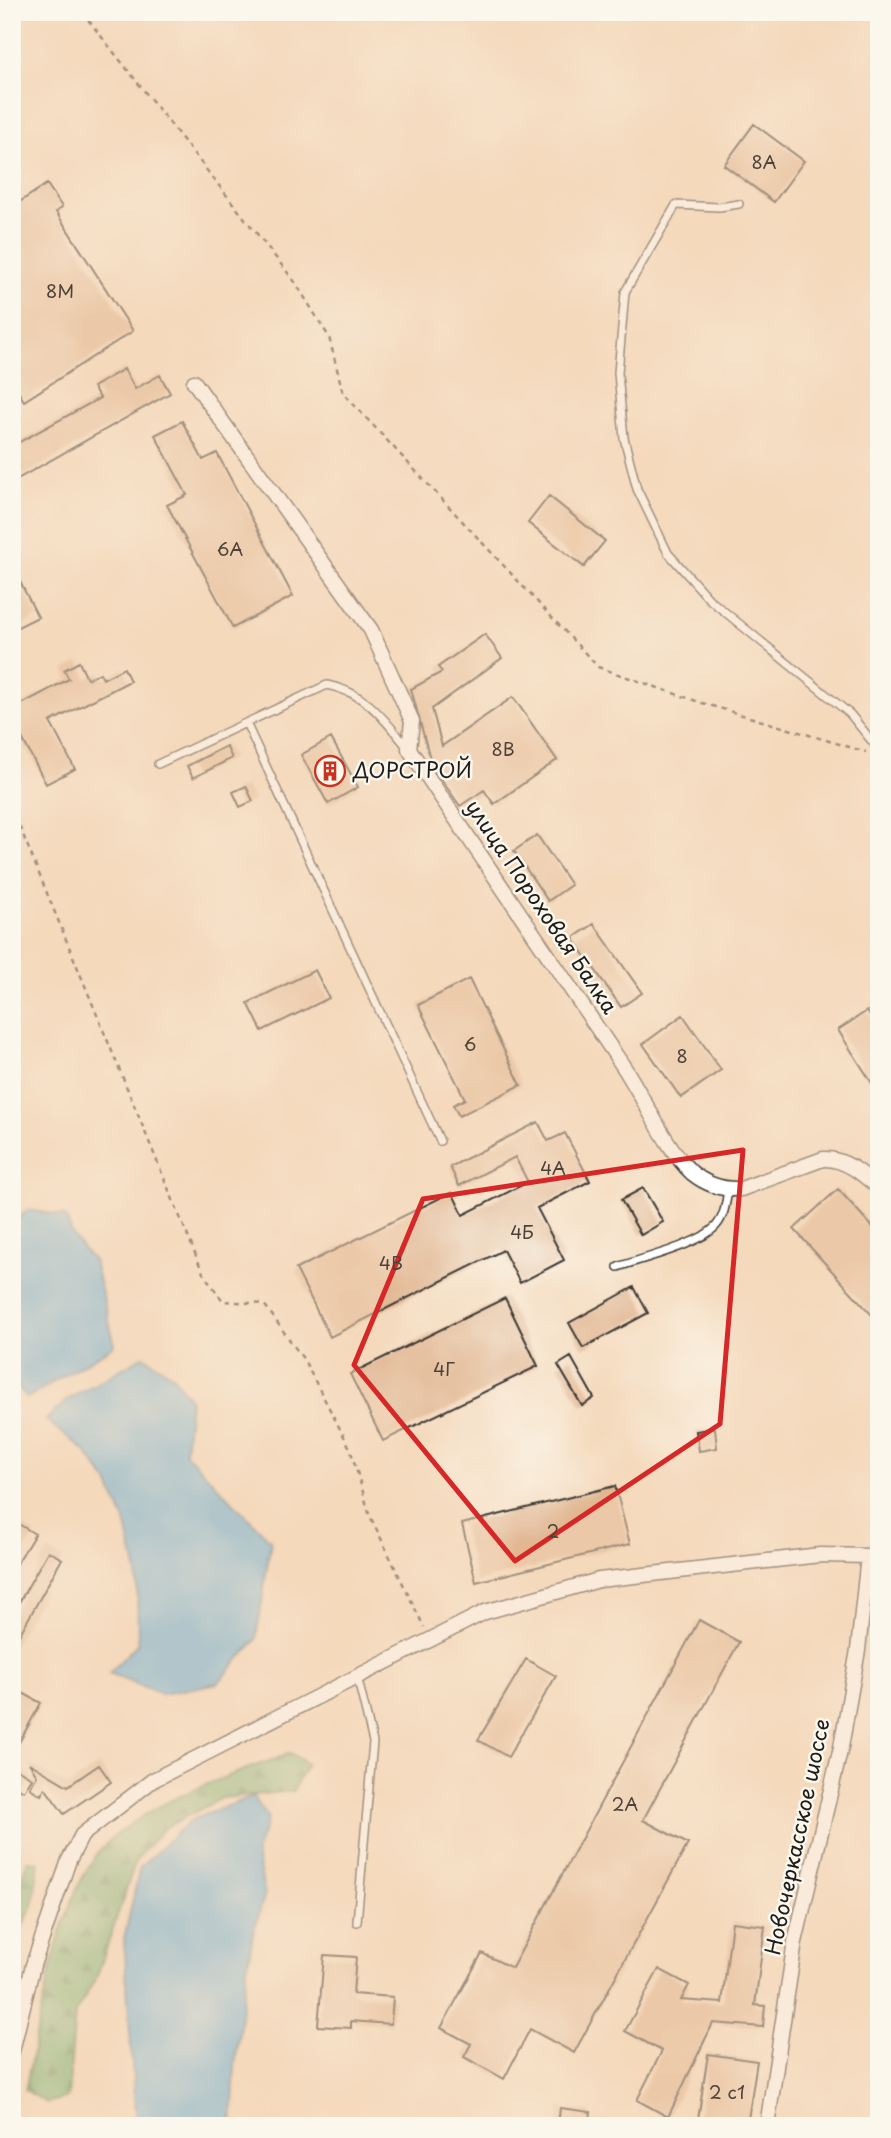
<svg xmlns="http://www.w3.org/2000/svg" width="891" height="2138" font-family="'Playpen Sans',sans-serif">
<style>
.forest{fill:url(#forest-firs);stroke:#476646;stroke-width:2}
.water{fill:#61aedb;stroke:#3e657c;stroke-width:2}
.building{fill:#e1b691}
.lines{fill:none;stroke-linecap:round;stroke-linejoin:round}
.lane-casing{stroke:#3c3834;stroke-width:10}
.street-casing{stroke:#3c3834;stroke-width:17}
.path{stroke:#3c3834;stroke-width:2.5;stroke-dasharray:5 5;stroke-linecap:butt}
.lane{stroke:#fff;stroke-width:7}
.street{stroke:#fff;stroke-width:14}
.marked{fill:none;stroke:#d62828;stroke-width:5;stroke-linejoin:round}
.labels{text-anchor:middle;stroke-width:5;stroke-linejoin:round;paint-order:stroke}
.number-label{font-size:18px;fill:#4d4239}
.poi-label{font-size:21px;fill:#1c1c1c;stroke:#fbf7ec;text-anchor:start}
.street-label{font-size:21px;fill:#1c1c1c;stroke:#fbf7ec}
</style>
<defs>
<pattern id="forest-firs" width="22" height="20" patternUnits="userSpaceOnUse" patternTransform="scale(1.75)"><rect width="22" height="20" fill="#72b070"/><path d="M5 1l3.5 6h-7zM16 11l3.5 6h-7z" fill="#5d8e5b"/></pattern>
</defs>
<rect width="100%" height="100%" fill="#fbf7ec"/>
<filter id="ink" filterUnits="userSpaceOnUse"><feTurbulence type="fractalNoise" baseFrequency=".0143" numOctaves="2"/><feDisplacementMap in="SourceGraphic" scale="14" xChannelSelector="R" yChannelSelector="G"/><feConvolveMatrix kernelMatrix="1 2 1 2 8 2 1 2 1" color-interpolation-filters="sRGB"/></filter>
<filter id="wash" filterUnits="userSpaceOnUse"><feTurbulence type="fractalNoise" baseFrequency=".00686" numOctaves="4" result="noise"/><feDisplacementMap in="SourceGraphic" scale="28" xChannelSelector="R" yChannelSelector="G"/><feGaussianBlur stdDeviation="1.57" result="paint"/><feColorMatrix in="noise" values="0 0 0 0 0 0 0 0 0 0 0 0 0 0 0 0 0 1.4 0 .05"/><feComposite in="paint" operator="in"/></filter>
<g filter="url(#wash)">
<rect width="100%" height="100%" fill="#f4d9bb"/>
<path class="forest" d="M291,1753l16,11 -14,27 -71,7 -58,30 -28,32 -39,116 -22,38 -7,83 -21,6 -22,-13c14,-65 34,-206 85,-250 51,-44 119,-64 181,-87z
M27,1861l12,1 -6,44 -21,41v-39z"/>
<path class="water" d="M27,1210l38,6 9,22 20,24 21,83 -88,53 -15,-19v-153z
M144,1356l28,19 18,24 -5,54 86,88 -15,99 -38,43 -56,11 -53,-21 29,-30 -1,-70 -12,-52 -17,-38 -23,-32 -39,-31 21,-20z
M253,1796l15,22 -12,36 9,40 -11,36 -8,43 -11,93 -3,60h-96l-12,-187 16,-72 51,-47z"/>
<g id="blocks">
<path class="building" d="M754,124l50,37 -30,41 -50,-37z
M47,184l15,23 -6,5 77,119 -109,70 -12,-19v-175z
M124,369l11,20 25,-14 10,18 -158,89v-36l88,-48 -7,-11z
M182,421l21,39 14,-7 76,143 -60,32 -66,-123 20,-10 -32,-60z
M549,496l56,45 -21,26 -56,-44z
M12,566l26,51 -26,13z
M485,634l17,24 -70,51 10,37 71,-49 44,63 -63,44 -10,-14 -24,16 -28,-40 -21,-77 31,-17 -4,-5z
M79,662l8,17 13,-6 3,6 21,-11 6,13 -80,41 25,47 -29,15 -34,-65v-10l57,-30 -5,-9z
M331,738l27,49 -30,17 -27,-49z
M226,746l6,12 -39,20 -6,-12z
M246,786l7,15 -13,6 -7,-15z
M537,835l34,50 -23,16 -34,-50z
M594,924l48,69 -21,14 -48,-69z
M315,970l14,28 -67,33 -14,-28z
M469,979l52,106 -62,31 -6,-11 12,-6 -47,-94z
M867,1011l12,19v64l-41,-64z
M683,1015l38,55 -40,28 -38,-54z
M538,1122l10,19 17,-8 25,48 -53,27 27,52 -44,23 -17,-33 -173,87 -34,-68 156,-77 11,23 65,-33 -13,-25 -56,29 -9,-19z
M643,1188l20,34 -22,13 -20,-35z
M838,1189l41,45v89l-85,-94z
M634,1287l14,26 -65,35 -14,-25z
M505,1298l33,68 -155,75 -33,-67z
M571,1357l23,41 -12,8 -24,-41z
M715,1428l2,20 -18,3 -3,-20z
M615,1486l15,58 -154,38 -14,-58z
M12,1520l23,14 -23,37z
M48,1551l14,8 -50,89v-33z
M699,1620l40,22 -96,178 45,24 -114,209 -44,-24 -26,50 -40,-22 7,-13 -30,-16 41,-75 30,15z
M526,1659l30,17 -48,81 -30,-17z
M12,1687l29,16 -29,52z
M29,1763l39,23 31,-21 12,17 -47,32 -19,-26 -4,7 -11,-7 7,-13z
M12,1766l20,12 -8,13 -12,-7z
M732,1922l33,4 -10,79 10,1 -2,21 -50,-4 -45,94 -31,-17 25,-49 -37,-20 34,-62 30,16 -8,15 41,3z
M324,1955l32,2 -3,37 40,3 -2,27 -40,-3v7l-33,-2z
M708,2054l49,7 -10,65h-50z
M560,2108l31,4 -2,14h-31z"/>
</g>
</g>
<g filter="url(#ink)">
<use href="#blocks" fill-opacity="0" stroke="#3c3834" stroke-width="2"/>
<g class="lines">
<g class="lane-casing">
<path id="lane" d="M739,204l-20,3 -43,-2 -51,87 -7,81 6,65 13,51 31,64 41,46 141,115 29,36
M246,723l194,418
M158,764l169,-79c40,8 56,33 81,63
M618,1267c25,-9 81,-22 98,-41 9,-10 10,-24 12,-37
M357,1676l16,66 -16,180"/>
</g>
<g class="street-casing">
<path id="street" d="M194,382l177,248 41,91 -3,28c71,106 142,211 214,317 20,30 44,84 69,107 15,12 31,17 49,16l82,-30c22,-1 40,15 56,29
M12,2051l21,-86 36,-105 13,-25 71,-55 332,-168 114,-32 221,-25 48,1 11,-5
M767,2126l28,-184 46,-195 17,-97 10,-94"/>
</g>
<path class="path" d="M82,12l213,270 34,55 14,56 255,274 101,35 167,50
M12,808l191,465 20,28 41,3 40,56 46,88 20,68 54,111"/>
<use href="#lane" class="lane"/>
<use href="#street" class="street"/>
</g>
</g>
<path d="M0 0H891V2138H0ZM743,1150l-23,274 -205,137 -161,-196 69,-166z" fill="#f4d9bb" fill-opacity=".55" fill-rule="evenodd"/>
<path class="marked" d="M743,1150l-23,274 -205,137 -161,-196 69,-166z"/>
<defs>
<g id="building-ring" transform="scale(1.575)"><circle r="9.5" fill="#fbf7ec" stroke="#c8321e" stroke-width="1.5"/><path d="M-4-6H4V6H1V3H-1V6H-4ZM-2.5-4.3h1.7v1.8h-1.7ZM.8-4.3h1.7v1.8H.8ZM-2.5-1h1.7V.8h-1.7ZM.8-1h1.7V.8H.8Z" fill="#c8321e"/></g>
</defs>
<g fill-rule="evenodd">
<use href="#building-ring" x="330" y="771"/>
</g>
<g class="labels">
<g class="number-label">
<text x="764" y="169">8А</text>
<text x="60" y="298">8М</text>
<text x="230" y="556">6А</text>
<text x="503" y="756">8В</text>
<text x="470" y="1051">6</text>
<text x="682" y="1063">8</text>
<text x="553" y="1175">4А</text>
<text x="522" y="1239">4Б</text>
<text x="391" y="1270">4В</text>
<text x="444" y="1376">4Г</text>
<text x="553" y="1538">2</text>
<text x="625" y="1811">2А</text>
<text x="727" y="2099">2 с1</text>
</g>
<g class="poi-label">
<text x="353" y="778">ДОРСТРОЙ</text>
</g>
<g class="street-label">
<text transform="translate(541 907) rotate(56)" y="7">улица Пороховая Балка</text>
<text transform="translate(798 1837) rotate(-78)" y="7">Новочеркасское шоссе</text>
</g>
</g>
<rect width="891" height="2138" fill="none" stroke="#fbf7ec" stroke-width="42"/>
</svg>
